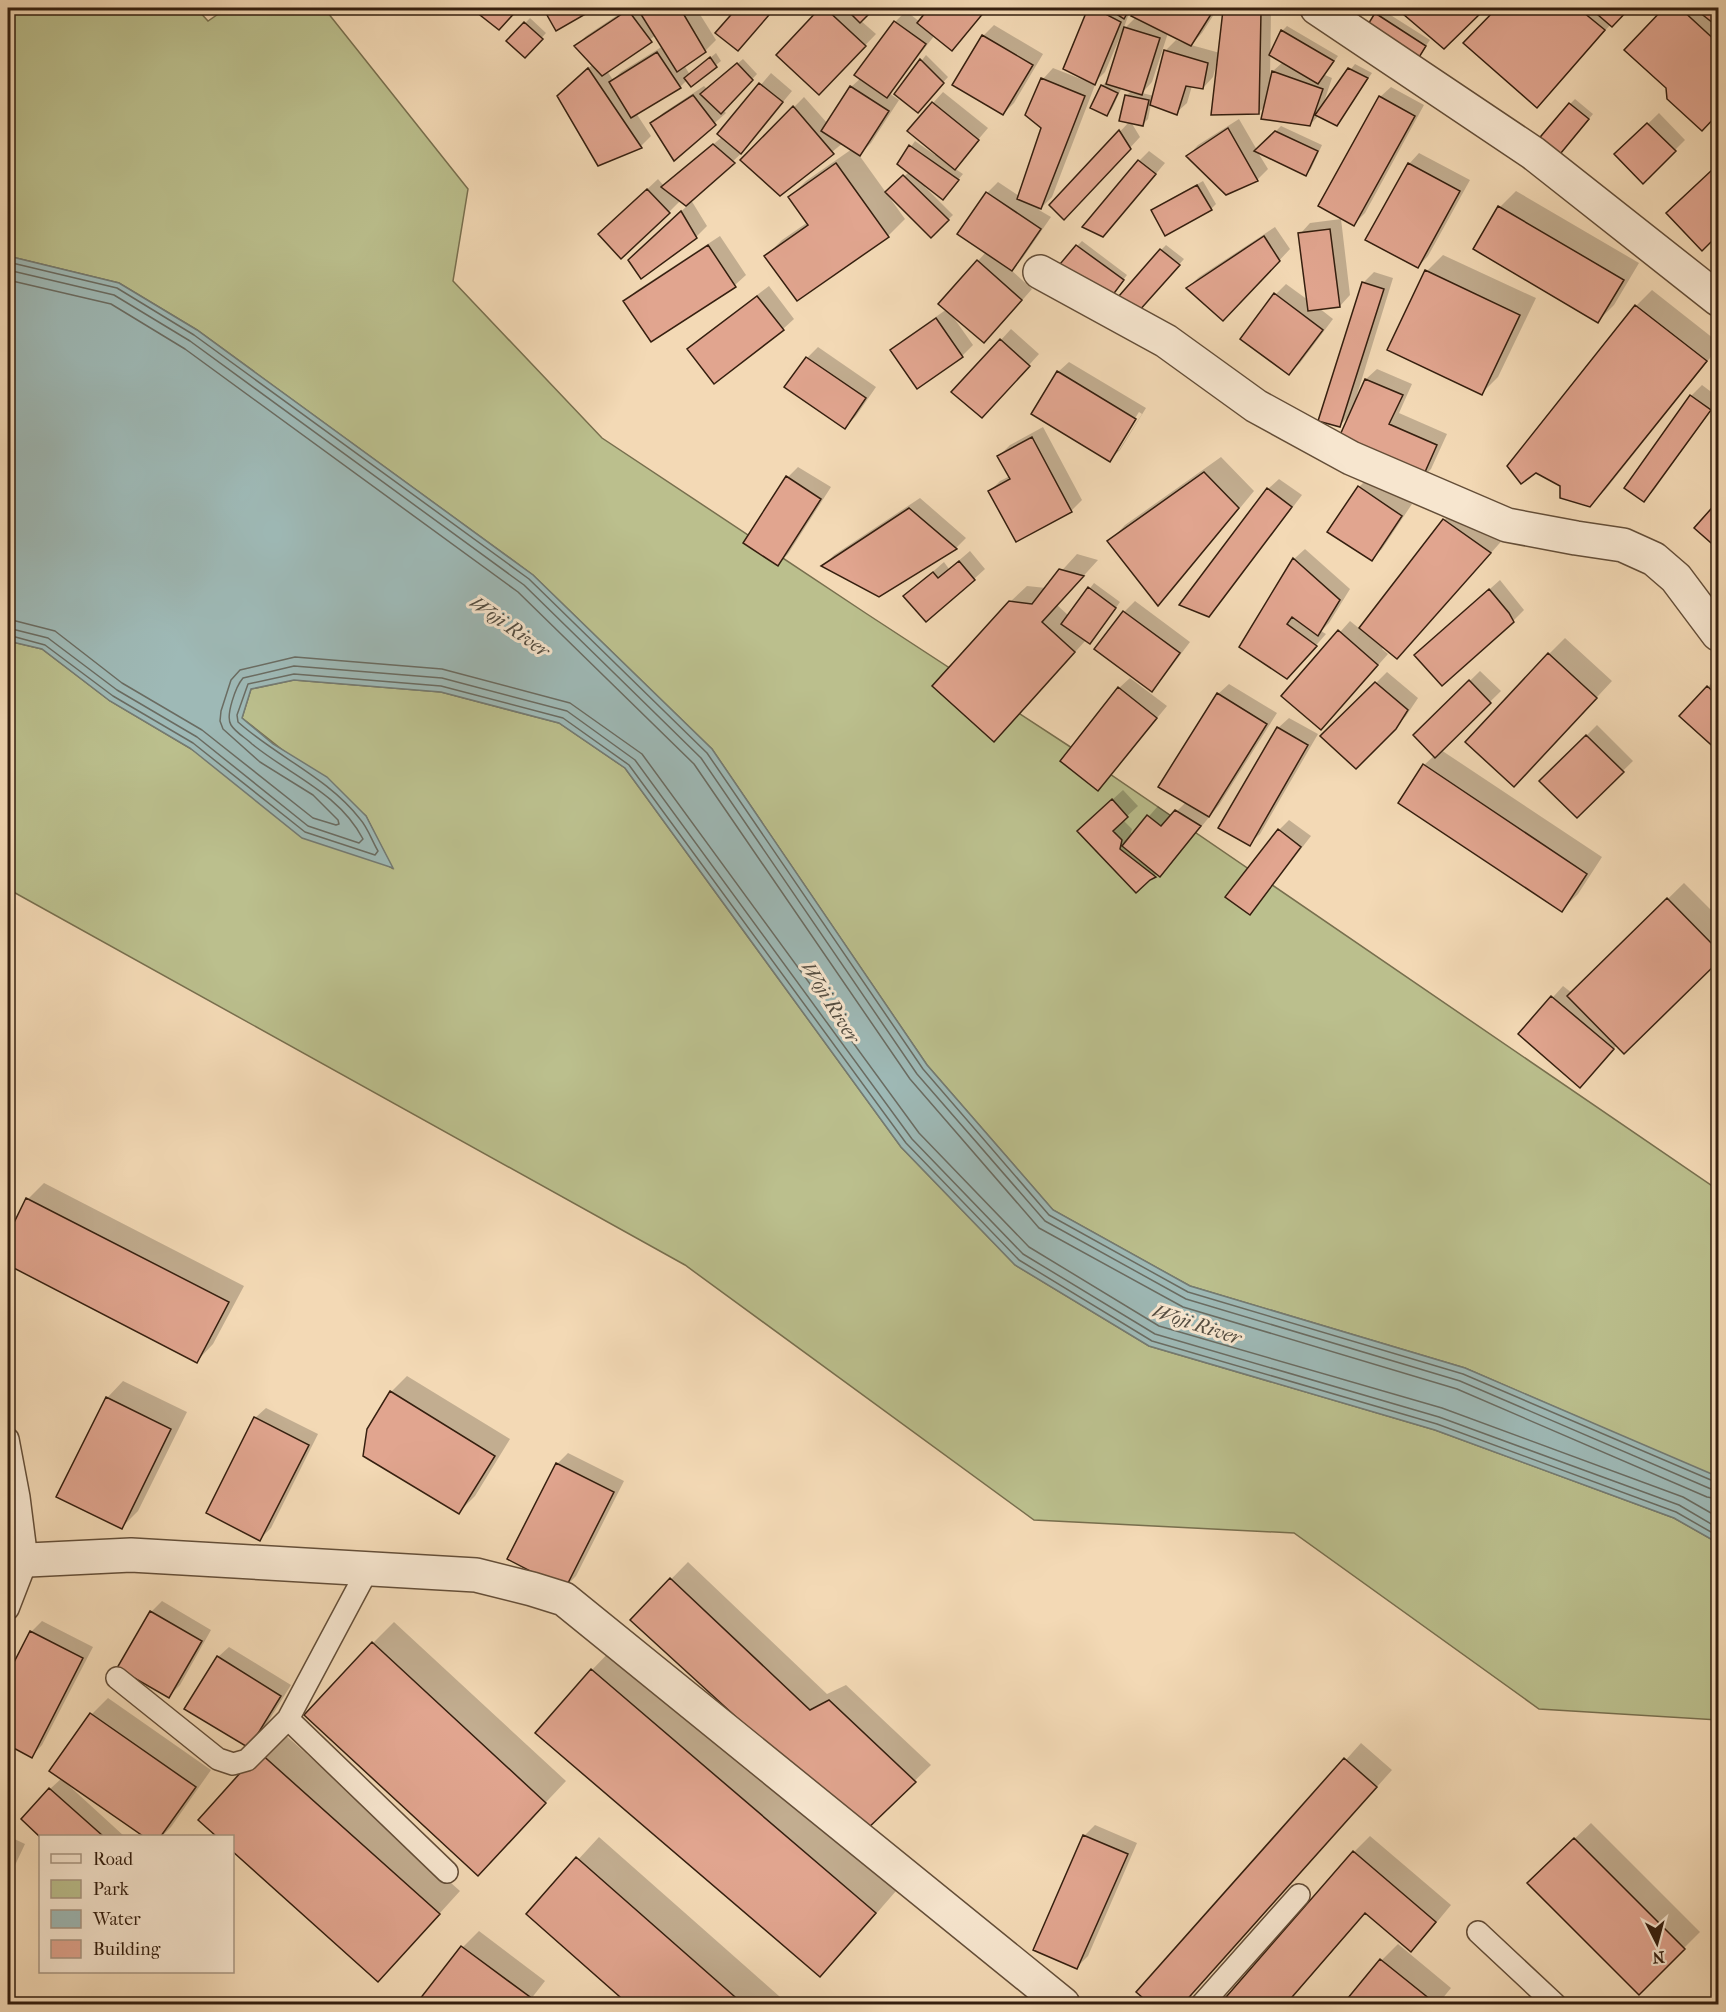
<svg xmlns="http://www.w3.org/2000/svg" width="1726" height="2012" font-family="'IM FELL French Canon',serif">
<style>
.green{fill:#bbbf8d;stroke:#786f4e;stroke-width:1.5}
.water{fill:#9eb9b6;stroke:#747b73;stroke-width:1.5}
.shadow{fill:#0003;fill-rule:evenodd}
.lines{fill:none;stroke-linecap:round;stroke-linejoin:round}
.shore{stroke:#6a6c62;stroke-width:1.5}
.building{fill:#e1a58f;stroke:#351f0f;stroke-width:1.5}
.lane-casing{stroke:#644e38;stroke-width:24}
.street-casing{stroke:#644e38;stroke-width:36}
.lane{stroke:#f7e6cf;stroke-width:21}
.street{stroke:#f7e6cf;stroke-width:33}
.labels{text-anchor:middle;stroke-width:6;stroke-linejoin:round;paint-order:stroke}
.water-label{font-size:20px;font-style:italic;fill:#544d41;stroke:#f7e6cf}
</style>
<rect width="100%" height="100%" fill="#f3d9b5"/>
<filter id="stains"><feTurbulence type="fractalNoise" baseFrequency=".00333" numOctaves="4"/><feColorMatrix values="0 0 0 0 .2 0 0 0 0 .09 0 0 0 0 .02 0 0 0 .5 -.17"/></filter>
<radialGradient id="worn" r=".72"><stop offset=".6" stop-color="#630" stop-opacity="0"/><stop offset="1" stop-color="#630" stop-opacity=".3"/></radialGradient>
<path class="green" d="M8,8h188l12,13 19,-13h97l144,181 -15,92 149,157 265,176 202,132 649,444v288l-253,-110 -275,-82 -137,-76 -126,-145 -215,-316 -179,-174 -336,-245 -78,-47 -111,-27z
M8,641l34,8 68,52 282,167 -26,-52 -124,-98 9,-29 43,-9 147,12 118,31 66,45 276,379 114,118 134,81 286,84 239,88 44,25v177l-179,-11 -245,-176 -260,-13 -349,-255 -677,-376z"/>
<path class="water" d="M8,256l111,27 78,47 336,245 179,174 215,316 126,145 137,76 275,82 249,107 4,3v65l-44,-25 -239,-88 -286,-84 -134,-81 -114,-118 -276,-379 -66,-45 -118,-31 -147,-12 -43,9 -9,29 31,26 54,33 39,39 27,52 -91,-30 -112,-90 -80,-47 -68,-52 -34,-8z"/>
<path class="shadow" d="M474,8h44l-20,20z
M545,8h48l-37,21z
M628,8h68l20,32 -11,11 -21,14 6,10 26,-22 5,8 -30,24 -4,-5 -7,7 -44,26 15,23 -10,10 -72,-61 24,-21 -17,-18 10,-10zM656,35l7,11 -42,26 -8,8 -6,-9z
M822,8h51l-13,12 16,14 -46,48 -52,-27z
M931,8h56l-35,41 -17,-14 -46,58 10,7 -28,43 -12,12 46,64 -17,17 -91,63 -31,-43 16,-16 26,-18 -18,-25 16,-16 46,-32 -9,-6 -63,51 -38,-34 62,-63 24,27 23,-37 10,-9 34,-56 11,-11 14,11z
M1090,8h41l-8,22 13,-13 -3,-2 6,-7h79l-16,25 -11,12 29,8 5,-43 3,-2h43l-1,72 3,-9 10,-9 -1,-31 5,-5 51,30 -13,19 7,3 -9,27 32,-41 17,9 -31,46 -22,-4 -9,10 -45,-19 -7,7 -39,-51 -2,-1 -4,16 -10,11 -11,-2 -5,17 -11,10 -25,-9 -3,15 -5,5 -12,-2 9,15 -65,70 -24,-2 79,-84 -4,-25 6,-6 -10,-3 -10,22 -5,5 -5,-28 5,-5 2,1 15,-49 -2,-1 -17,40 -12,12 2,1 -43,112 -13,13 12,7 -29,42 -11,11 21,19 -37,42 -44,-17 22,31 -11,11 -44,31 -26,-36 11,-11 44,-31 31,-48 8,-9 1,-59 11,-11 21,14 23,-68 1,-49 10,-11 33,13 1,-2 -22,-11zM1168,33l17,8 -1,2 -8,-3 -11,11 -11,45 -12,-3 10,-11z
M1399,8h85l-40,39z
M1499,8h130l-18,16 -74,82 -72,-63z
M1666,8h52v104l-16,17 -35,-42 -41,-37z
M1381,9l49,31 -12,17 -42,-43z
M530,18l16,15 -21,23 -17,-15z
M994,25l49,29 -29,49 -11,11 -20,-78z
M926,55l22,22 -26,29 -26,-12z
M743,59l14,15 -34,36 3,3 -51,45 -23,-34 11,-11 41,-27 3,3z
M771,73l21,18 -49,59 1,1 -53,49 16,26 -11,11 -56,12 47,-43 -6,-6 -12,12 -59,12 48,-45 6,7 58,-49 -3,-3z
M1391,87l33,18 -59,108 -11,11 26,-127z
M943,92l45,36 -34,40 9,6 -16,19 -21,-8 -1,2 28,28 -22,21 -44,-44 22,-20 -10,-8 16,-23 20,14 2,-2 -4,-50z
M1575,99l18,15 -32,38 9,-48z
M1659,113l26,27 -42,42 -26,-28z
M1239,119l18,31 24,-24 41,19 -11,24 -5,5 -49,-23 11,18 -11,11 -69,-24 10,-11z
M1149,151l16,12 -51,61 25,-63z
M1419,153l51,27 -42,76 -10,11 -9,-103z
M1718,165v68l-16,16 -24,-46z
M1203,181l13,23 -5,5 -58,2 5,-5z
M1516,191l123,72 -25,42 -16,16 -98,-114z
M1341,219l9,76 -10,11 -21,2 14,11 -33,44 -11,10 -13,-79 10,-10 22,16 -8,-66 10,-11z
M1275,227l15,22 -56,60 -46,-22 11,-10z
M720,236l26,39 -11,10 -84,55 -26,-39 11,-10z
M1082,241l45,34 -14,18 -36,-47z
M1166,245l18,14 -41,47 18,-56z
M1443,255l93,43 -38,79 -16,16 -55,-122z
M1374,272l19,6 -37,120 2,1 8,-20 11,-10 35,15 -13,29 48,21 -16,35 -10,10 -71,-64 -10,10 23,-142z
M769,286l25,33 -11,10 -94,20 10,-10z
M1652,290l66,52v6l-112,141 -17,17 47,-200z
M1011,329l28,25 -47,52 9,-66z
M818,347l58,40 -20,29 -11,11 -59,-40 21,-29z
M1069,362l77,46 -26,42 -11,10 -51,-88zM1139,412l3,2 -23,36h-4z
M1702,385l16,12v4l-64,89 -10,10 -18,-13 65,-91z
M1043,427l39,73 -11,11 -55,29 -26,-49 10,-10 10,-5 -11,-20 11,-11z
M1221,457l33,34 -80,97 -16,16 -49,-62 16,-17z
M798,467l33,20 -43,67 -10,10 10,-87z
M1370,476l42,28 -30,45 -11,10 -12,-72z
M1279,479l23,16 -83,110 -10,11 59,-127z
M920,498l46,40 -10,10 -132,17 10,-10z
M1718,503v44l-22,-19z
M1460,504l46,32 -93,105 -29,6 -2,2 6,5 -56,63 -49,-21 67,-75 10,8 84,-109z
M1305,549l45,40 -21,34 -8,8 5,3 -28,32 -57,-20 53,-87z
M970,551l15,18 -11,10 -69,17 39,-34 5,7z
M1077,554l21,6 -41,45 12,11 25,-33 26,19 -25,36 -5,5 -4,-3 -76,84v-122l17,-16 19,2z
M1500,580l24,30 -11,11 -86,24z
M1135,601l55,41 -28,37 -10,11 -56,-41 28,-37z
M1565,638l47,43 -82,88 19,-115z
M1480,671l21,20 -60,59 161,107 -24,37 -16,16 -138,-145 11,-10 -20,-20z
M1387,672l31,26 -12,18 -50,51 -33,-31z
M1718,676v73l-36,-33z
M1130,678l37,28 -69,83 21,-101z
M1229,684l48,29 -58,92 -48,59 -11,11 -2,-2 -9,6 -60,-58 34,-31 15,16 -15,14 9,9 -3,10 29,-33 14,10 14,-14 32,-108z
M1289,718l29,16 -58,100 -11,10 29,-116z
M1597,725l36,36 -56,55 -36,-35z
M1289,820l22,16 -51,66 -11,11 30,-83z
M1684,883l34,34v43l-94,92 -7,-7 -26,30 -71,-41 43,-48 9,7z
M44,1183l200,103 -31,58 -16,17 -189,-98v-25l20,-39z
M407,1376l103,63 -35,57 -17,17 -67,-121z
M123,1381l64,31 -49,99 -16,16 -15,-129z
M266,1408l52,26 -47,94 -11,11 -5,-121z
M568,1453l56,28 -48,95 -11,11 -8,-123z
M688,1562l139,132 19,-9 85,80 -68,66 -231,-212z
M162,1601l49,29 -31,55 -11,11 -18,-84z
M42,1621l51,26 -51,98 -10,11 -24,-12v-67l23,-45z
M394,1622l172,159 -67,71 -126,-209z
M229,1647l62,38 -32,51 -10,10 -31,-89z
M613,1648l283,243 -55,63 -21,21 -283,-242 55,-63z
M108,1698l103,72 -40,57 -9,9h-16l-79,-54 -1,1 58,53h-81l7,-47 12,-11 30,-64z
M282,1732l178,159 -61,67 -167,-122h-14l-18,-16z
M1361,1743l31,27 -209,234h-30l-15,-12z
M1591,1823l109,109 -61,61 -94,-126z
M1095,1825l42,18 -49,113 -11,11 -42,-18 49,-113z
M8,1836l17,8 -17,36z
M1370,1836l81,69 -24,29 -16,16 -45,-38 -79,92h-65l132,-152z
M599,1837l189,167h-157l-103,-90z
M479,1931l66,50 -18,23h-109l45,-57z
M1398,1944l53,44 -13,16h-93l37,-44z
M554,1997l9,7h-16z"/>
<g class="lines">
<path class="shore" d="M8,262l109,26 77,47 335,244 178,174 216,316 126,146 139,77 275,82 255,109
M8,270l106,25 76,46 334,244 177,173 216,316 128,147 141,78 274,82 251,108 7,1
M8,280l103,24 74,45 333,243 176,172 216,315 129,149 144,79 274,82 250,108 11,2
M8,619l47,12 67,52 80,47 111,88 23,7 3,-1 -1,-4 -25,-25 -53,-33 -37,-33 -3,-8 1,-10 10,-31 9,-10 55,-13 147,12 128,34 72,51 277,379 110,114 130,79 283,82 241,89 35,20
M8,628l40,10 69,52 80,47 111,89 51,17 4,-4c-24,-46 -73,-64 -111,-95 -6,-6 -16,-11 -21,-19 -6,-9 5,-39 12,-47l51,-12 148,12 125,33 68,49 277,379 111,115 132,80 284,83 240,88 39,23
M8,635l37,10 68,51 80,47 112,89 70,23 3,-4c-6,-10 -10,-23 -18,-32 -33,-42 -83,-62 -122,-97l-1,-7 11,-31 46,-10 147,12 122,32 66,47 277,378 113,117 133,81 285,83 239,88 42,24"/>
</g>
<path class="building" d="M471,8h48l-20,22z
M543,8h53l-40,23z
M637,8h43l26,44 -29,20z
M737,8h38l-37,43 -23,-18z
M820,8h5l41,38 -47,49 -43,-40z
M845,8h30l-15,15z
M929,8h51l5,3 -33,40 -35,-28z
M1088,8h6l27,14 -26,63 -32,-16z
M1107,8h23l-6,11z
M1137,8h78l-24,38 -60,-30z
M1396,8h90l-42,41z
M1497,8h81l27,22 -68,78 -74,-65z
M1590,8h40l-18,19z
M1664,8h16l38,35v71l-16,17 -35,-32 -1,-11 -42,-38z
M1694,8h24v19z
M628,10l24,32 -50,34 -28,-30z
M1223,10l38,2 -2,102 -48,1z
M1375,13l51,33 -8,13 -51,-33z
M894,21l32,23 -39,54 -33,-23z
M524,22l19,17 -18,19 -19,-17z
M1124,27l36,11 -18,57 -36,-11z
M1281,30l53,31 -16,23 -49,-29z
M982,35l51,30 -30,50 -51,-30z
M1164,50l44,13 -5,26 -17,-3 -9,29 -27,-10z
M657,52l24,36 -50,30 -22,-36z
M710,57l7,10 -26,20 -7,-9z
M920,59l24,24 -26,30 -24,-19z
M737,63l16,17 -32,34 -21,-20z
M588,68l54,80 -44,18 -41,-70z
M1348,68l20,10 -31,48 -22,-11z
M1272,71l51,18 -13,37 -49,-7z
M1041,78l44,18 -44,113 -24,-10 24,-71 -16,-13z
M759,83l24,19 -42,52 -24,-20z
M1101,85l17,8 -11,23 -17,-8z
M850,86l39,25 -29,45 -39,-25z
M693,95l23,30 -42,36 -24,-38z
M1125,95l24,5 -6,26 -24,-5z
M1379,96l36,20 -61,110 -36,-20z
M932,102l47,38 -24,30 -48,-39z
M1569,103l20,16 -33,40 -20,-17z
M793,106l41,48 -54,42 -40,-36z
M1647,123l29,28 -33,33 -29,-30z
M1228,128l30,53 -32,14 -40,-39z
M1119,130l12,19 -67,71 -15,-15z
M1275,131l43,20 -12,25 -52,-25z
M713,144l22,19 -49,43 -25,-19z
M909,145l50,35 -16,20 -46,-36z
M1138,160l18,14 -53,63 -21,-10z
M836,163l53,74 -92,64 -33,-45 44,-31 -20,-28z
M1408,163l52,28 -42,77 -53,-28z
M1713,169l5,6v60l-16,16 -36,-38z
M903,175l46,45 -18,18 -46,-46z
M1197,185l15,25 -47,26 -14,-26z
M647,189l23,24 -49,46 -23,-25z
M986,192l55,37 -29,42 -55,-37z
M1498,206l126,74 -26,43 -125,-74z
M681,211l16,27 -56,41 -13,-19z
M1330,229l10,78 -32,4 -10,-78z
M1264,236l16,25 -57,60 -37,-33z
M708,245l28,42 -85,55 -28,-41z
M1076,245l48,35 -15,20 -49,-36z
M1160,249l20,16 -42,47 -19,-16z
M977,260l45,40 -38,43 -46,-39z
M1425,270l95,45 -38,80 -95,-45z
M1362,282l22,7 -44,138 -22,-6z
M1274,293l49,37 -34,45 -49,-36z
M757,296l27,34 -70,54 -27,-35z
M1635,305l72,56 -117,146 -30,-9v-12l-24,-13 -15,11 -14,-18z
M936,318l27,39 -46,32 -27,-39z
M1000,339l30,27 -48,52 -31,-26z
M806,357l60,41 -21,31 -61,-42z
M1057,371l79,48 -26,43 -79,-48z
M1365,379l38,16 -14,29 48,21 -16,36 -85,-37z
M1690,395l21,15 -67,92 -20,-14z
M1032,437l40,75 -56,30 -28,-51 22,-12 -13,-23z
M1204,472l35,36 -81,98 -51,-65z
M786,476l35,23 -43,67 -35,-23z
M1358,486l44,30 -30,45 -45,-29z
M1267,488l25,19 -83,110 -30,-12z
M1718,501v48l-24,-21z
M909,508l48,41 -78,48 -58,-31z
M1443,519l48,34 -94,106 -38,-31z
M1293,558l47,42 -22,36 -26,-19 -5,7 30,22 -30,33 -48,-32z
M959,561l16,19 -49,42 -23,-26 30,-24 5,6z
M1059,569l25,7 -42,46 33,30 -81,90 -62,-56 77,-85 23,3z
M1088,587l28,21 -26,36 -29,-20z
M1489,589l20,24 5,9 -72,64 -28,-31z
M1123,611l57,42 -28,39 -58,-43z
M1338,630l40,35 -57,65 -40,-34z
M1548,653l49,45 -83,89 -49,-45z
M1469,680l22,23 -56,55 -22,-23z
M1375,682l33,28 -12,19 -40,40 -36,-33z
M1707,686l11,10v55l-39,-35z
M1118,687l39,31 -59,73 -38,-30z
M1217,693l50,31 -58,93 -51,-30z
M1277,727l31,18 -58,101 -32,-18z
M1586,735l38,37 -47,46 -38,-37z
M1423,764l164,110 -25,38 -164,-109z
M1112,799l16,18 -15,14 9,9 -2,9 36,28 -6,3 -14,13 -59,-62z
M1175,810l26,16 -41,51 -38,-31 25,-31 14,11z
M1278,829l23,18 -51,68 -25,-18z
M1667,898l51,52v12l-94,92 -57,-58z
M1551,996l63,53 -34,39 -62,-54z
M26,1198l203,104 -32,61 -189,-98v-30z
M390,1391l105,65 -36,58 -96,-58 4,-27z
M106,1397l65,32 -49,100 -66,-32z
M254,1417l55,28 -49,96 -54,-28z
M556,1463l58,29 -49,97 -58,-30z
M670,1578l140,132 19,-10 87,82 -53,51 -233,-213z
M150,1611l52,30 -33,57 -52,-30z
M30,1631l53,27 -51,100 -24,-13v-71z
M372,1642l174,161 -68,73 -174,-161z
M217,1656l64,40 -32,52 -65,-39z
M591,1669l285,244 -56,64 -285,-244z
M90,1713l106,74 -35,49h-18l-94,-65z
M259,1752l181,162 -62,68 -146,-131v-15h-16l-18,-16z
M1344,1758l33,29 -194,217h-33l-14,-12z
M49,1788l54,48 -63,1 -19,-18z
M1083,1835l45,19 -51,115 -44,-19z
M1574,1838l111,111 -46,46 -112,-112z
M1353,1851l83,71 -25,30 -46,-39 -79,91h-66z
M576,1857l167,147h-115l-102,-90z
M461,1946l69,51 -5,7h-109z
M1380,1959l56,45h-93z"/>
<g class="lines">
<g class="lane-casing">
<path id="lane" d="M8,1439l11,58 8,63 -19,49
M117,1678l101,81 15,5 14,-4 41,-41 80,-150
M288,1719l159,153
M1478,1932l77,72
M1202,2004l97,-109"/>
</g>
<g class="street-casing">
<path id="street" d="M1317,8l216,145 185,146
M1040,272l126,69 90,65 95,52 156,67 69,13 47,7 31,14 22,19 42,56
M8,1561l123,-6 345,20 56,14 32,10 499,405"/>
</g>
<use href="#lane" class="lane"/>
<use href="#street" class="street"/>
</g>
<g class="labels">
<g class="water-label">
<text transform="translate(510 626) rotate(35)" y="7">Woji River</text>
<text transform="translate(831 1002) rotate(58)" y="7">Woji River</text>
<text transform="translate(1197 1324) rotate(18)" y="7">Woji River</text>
</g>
</g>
<rect width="1726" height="2012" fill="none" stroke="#f3d9b5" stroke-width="30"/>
<rect x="9" y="9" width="1708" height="1994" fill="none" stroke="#351f0f" stroke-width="3"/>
<rect x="15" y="15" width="1696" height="1982" fill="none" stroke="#351f0f" stroke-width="1.5"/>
<rect x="39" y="1835" width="195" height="138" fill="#f7e6cf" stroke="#a99682" stroke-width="1.5"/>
<rect x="51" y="1854" width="30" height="9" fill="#f7e6cf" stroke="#a99682" stroke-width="1.5"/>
<text x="93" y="1865" font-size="18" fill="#351f0f">Road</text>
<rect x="51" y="1880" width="30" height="18" fill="#bbbf8d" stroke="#a99682" stroke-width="1.5"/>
<text x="93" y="1895" font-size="18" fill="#351f0f">Park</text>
<rect x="51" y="1910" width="30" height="18" fill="#9eb9b6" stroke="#a99682" stroke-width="1.5"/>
<text x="93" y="1925" font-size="18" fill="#351f0f">Water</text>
<rect x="51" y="1940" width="30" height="18" fill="#e1a58f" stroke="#a99682" stroke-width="1.5"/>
<text x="93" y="1955" font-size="18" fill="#351f0f">Building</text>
<g transform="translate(1657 1943) rotate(174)" stroke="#f7e6cf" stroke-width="4.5" paint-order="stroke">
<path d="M0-4.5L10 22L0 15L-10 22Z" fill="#351f0f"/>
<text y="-9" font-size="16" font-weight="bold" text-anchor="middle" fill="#351f0f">N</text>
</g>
<rect width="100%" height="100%" filter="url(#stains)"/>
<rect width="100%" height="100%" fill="url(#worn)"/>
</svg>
